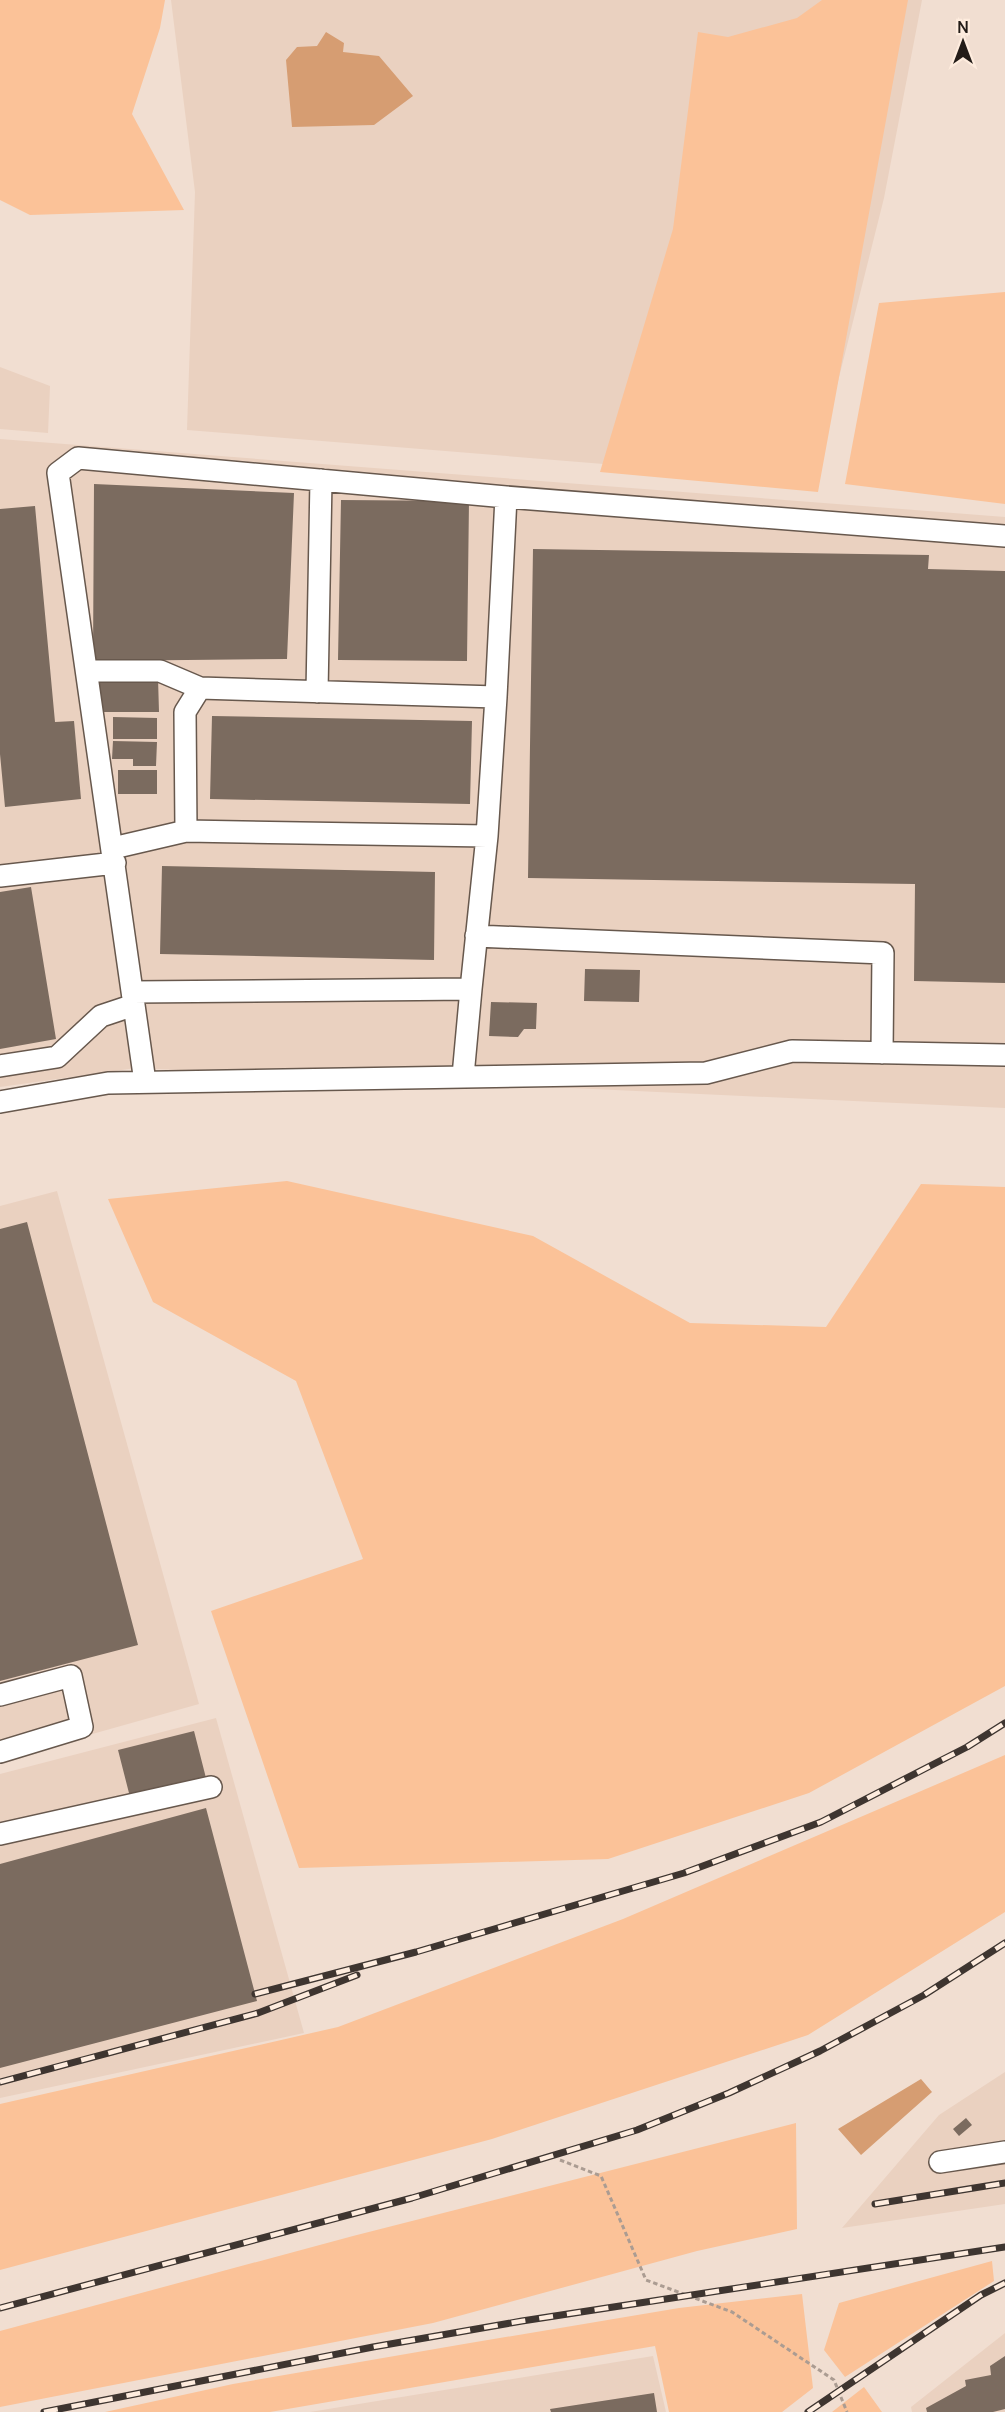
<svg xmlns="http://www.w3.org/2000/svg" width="1005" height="2412" font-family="Manrope,sans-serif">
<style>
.built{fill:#ead1c0}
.green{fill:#fbc298}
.water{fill:#d69d72}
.building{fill:#7b6b5f}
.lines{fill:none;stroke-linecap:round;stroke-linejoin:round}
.minor-casing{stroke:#67584d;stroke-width:24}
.path{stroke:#ab9c92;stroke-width:3;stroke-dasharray:4.5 3;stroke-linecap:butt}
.minor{stroke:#fff;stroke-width:21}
.rail-casing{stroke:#3e3530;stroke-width:7}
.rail{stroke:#feecde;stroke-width:4.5;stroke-dasharray:14;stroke-linecap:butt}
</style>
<rect width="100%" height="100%" fill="#f1ded1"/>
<path class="built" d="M171,0h751l-38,198 -71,283 -626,-51 8,-238z
M0,367l50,19 -2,47 -48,-4z
M0,439l1005,78v591l-869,-40 -136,19z
M57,1191l142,513 -199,56v-554z
M216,1718l88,315 -304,65v-324z
M1005,2072v132l-163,24 97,-113z
M1005,2333v79h-93l-1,-5z
M653,2356l13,56h-356z"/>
<path class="green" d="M0,0h165l-5,28 -28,86 52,96 -154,5 -30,-15z
M822,0h86l-90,492 -218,-20 73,-243 25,-197 30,5 69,-19z
M1005,292v212l-160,-20 34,-181z
M287,1181l246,55 157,87 136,4 95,-143 84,3v499l-196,107 -201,66 -309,9 -88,-257 152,-52 -67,-178 -143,-79 -45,-103z
M1005,1755v157l-197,123 -316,104 -492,131v-166l338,-77 285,-108z
M796,2123l1,106 -100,22 -264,72 -433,84v-76l353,-95z
M992,2261l2,20 -149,96 -21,-27 15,-47z
M802,2294l11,94 -31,24h-113l-14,-66 -385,66h-165l128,-28 231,-40 215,-36z
M864,2387l18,25h-50z"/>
<path class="water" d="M326,32l18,11 -1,9 36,4 34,40 -39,29 -82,2 -6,-67 11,-13 20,-1z
M921,2079l11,13 -71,63 -23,-26z"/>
<path class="building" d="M94,484l200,9 -7,166 -194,2z
M341,500l128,1 -2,160 -129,-1z
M35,506l20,216 19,-1 7,78 -76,8 -5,-53v-245z
M533,549l396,6 -1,14 77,2v412l-91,-2 1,-97 -387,-6z
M158,678l1,34h-61v-33z
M212,716l260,5 -2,83 -260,-5z
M113,717l44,1v21h-44z
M113,741l44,1 -1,24h-23v-7h-21z
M118,770h39v24h-39z
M162,866l273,6 -1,88 -274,-6z
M31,887l25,152 -56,10v-157z
M585,969l55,1 -1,32 -55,-1z
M491,1002l46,1 -1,26h-12l-6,8 -29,-1z
M27,1222l111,423 -138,36v-452z
M194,1731l12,47 -76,19 -12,-47z
M206,1808l51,193 -257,67v-204z
M966,2118l6,7 -13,11 -6,-7z
M1005,2356v53l-12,3h-66l-1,-4 40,-22 -1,-6 26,-5 -1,-9z
M654,2393l3,19h-106l-1,-3z"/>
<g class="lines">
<g class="minor-casing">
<path id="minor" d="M87,671h73l40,17
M317,692l4,-212
M496,697l10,-200
M186,831l-1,-119 15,-24 296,9 -9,139
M113,848l73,-17 301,5 -16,153
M0,876l115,-13
M476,936l407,17 -1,100
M133,992l338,-3 -8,87
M0,1066l57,-9 44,-41 33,-11
M145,1082l-87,-609 20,-15 428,39 499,39
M0,1102l108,-19 598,-10 86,-22 213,4
M0,1695l71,-19 11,51 -82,25
M0,1834l211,-47
M940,2162l65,-10"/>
</g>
<path class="path" d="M560,2160l41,16 45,104 86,32 102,68 13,32"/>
<use href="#minor" class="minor"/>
<g class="rail-casing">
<path id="rail" d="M255,1994l161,-42 268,-79 137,-51 146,-75 38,-24
M0,2082l258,-69 99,-38
M875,2204l130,-21
M0,2308l412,-110 225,-68 92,-37 91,-42 104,-56 81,-52
M44,2412l329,-65 149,-26 483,-74
M808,2412l173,-117 24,-12"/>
</g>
<use href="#rail" class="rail"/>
</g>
<g transform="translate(963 42)" stroke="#feecde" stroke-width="4.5" paint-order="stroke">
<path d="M0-4.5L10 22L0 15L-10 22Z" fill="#231c18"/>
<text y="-9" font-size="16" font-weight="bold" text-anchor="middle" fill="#231c18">N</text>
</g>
</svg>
